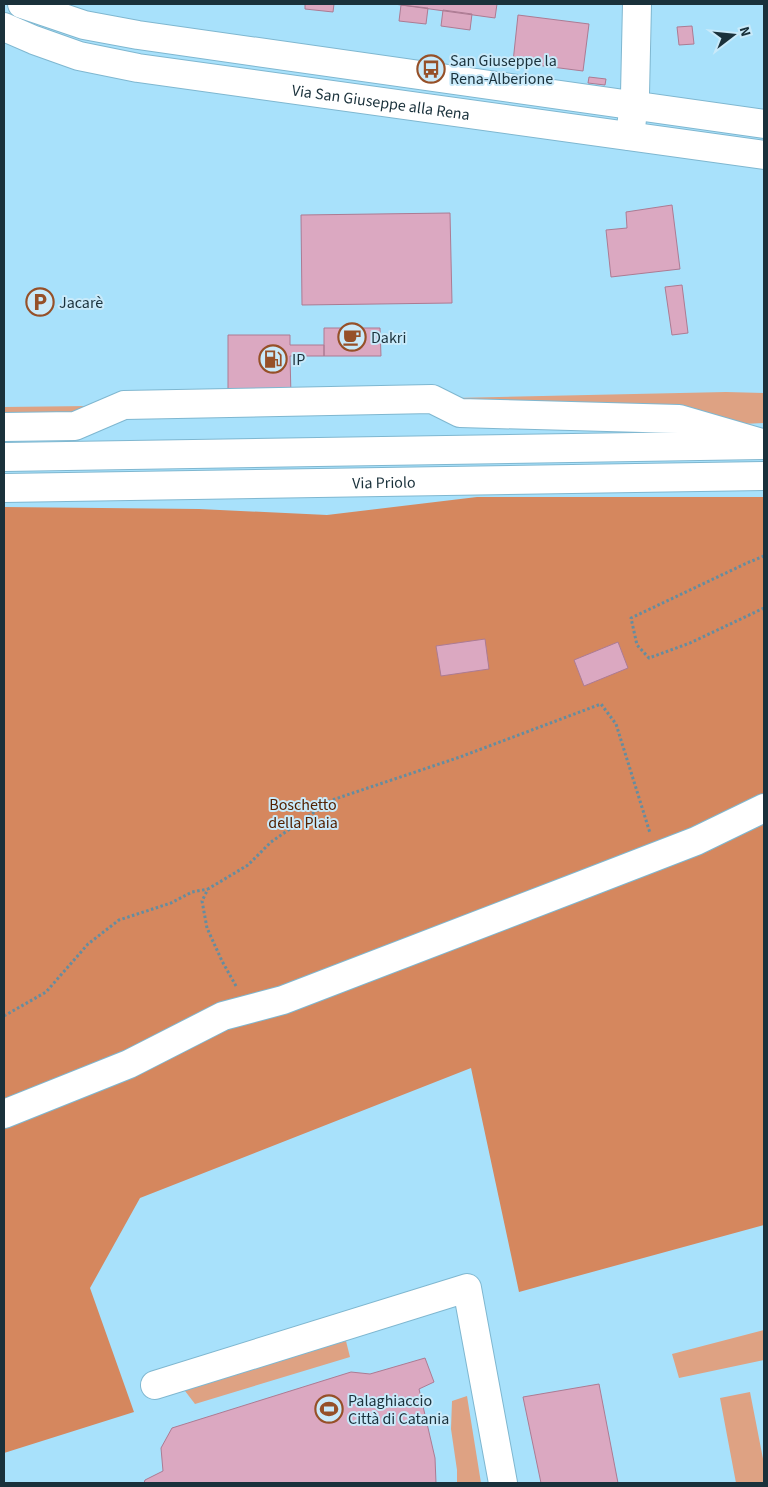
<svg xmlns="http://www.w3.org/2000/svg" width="768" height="1487" font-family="'Source Sans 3',sans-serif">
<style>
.green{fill:#dea283}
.forest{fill:#d5875e}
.building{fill:#dba8c1;stroke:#ac7b93}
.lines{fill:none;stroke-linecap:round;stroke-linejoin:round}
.minor-casing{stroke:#7fb7d0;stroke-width:30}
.major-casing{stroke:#7fb7d0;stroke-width:30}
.path{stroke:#648da0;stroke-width:3;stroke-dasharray:2.5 2.5;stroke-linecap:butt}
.minor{stroke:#fff;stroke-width:28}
.major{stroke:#fff;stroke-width:28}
.labels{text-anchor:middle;stroke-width:4;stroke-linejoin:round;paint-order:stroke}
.poi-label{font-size:16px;fill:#1a313b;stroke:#c9eafa;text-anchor:start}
.street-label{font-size:16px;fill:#1a313b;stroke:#c9eafa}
.park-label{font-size:16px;fill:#532101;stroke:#c9eafa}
</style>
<rect width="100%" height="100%" fill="#a8e1fb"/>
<path class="green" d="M726,392l38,1v30l-22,1 -287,-19v-7z
M90,406l-20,10 -66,2v-11z
M764,1330v30l-85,18 -7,-24z
M346,1341l4,16 -155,47 -13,-17z
M750,1392l14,72v19h-28l-16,-85z
M467,1396l14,87h-24v-13l-6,-41 1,-28z"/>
<path class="forest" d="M477,497h287v728l-245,67 -48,-224 -331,130 -50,90 44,124 -130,41v-946l195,2 128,6z"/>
<path class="building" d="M305,4h29l-1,8 -28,-3z
M394,4h103l-2,14z
M401,5l27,3 -2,16 -27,-3z
M443,10l29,4 -2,16 -29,-4z
M518,15l71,9 -6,47 -70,-9z
M692,26l2,18 -15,1 -2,-18z
M589,77l17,2 -1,6 -17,-2z
M672,205l8,64 -69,8 -5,-47 21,-2 -1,-16z
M450,213l2,90 -150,2 -1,-90z
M682,285l6,48 -16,2 -7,-48z
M324,328h56l1,28h-57z
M228,335h62v10h34v11h-34l1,40h-63z
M485,639l4,30 -48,7 -5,-30z
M618,642l10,26 -44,18 -10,-26z
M425,1358l9,24 -15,7 16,69 1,25h-292l1,-3 18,-9 -2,-23 11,-20 179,-56 19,2z
M599,1384l19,99h-77l-18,-86z"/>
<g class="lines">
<g class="minor-casing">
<path id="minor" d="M630,136l5,-42 2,-90
M4,427l71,-1 49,-21 308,-6 28,14 219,6 79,23
M4,1114l125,-50 94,-48 60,-16 294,-113 119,-46 68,-33
M155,1385l312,-97 36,195"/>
</g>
<g class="major-casing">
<g id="major">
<path d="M22,4l62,21 54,10 626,89"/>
<path id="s1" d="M4,27l30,13 45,16 59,12 626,87"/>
<path d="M4,457l760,-12"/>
<path id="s2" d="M4,488l760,-12"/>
</g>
</g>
<path class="path" d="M764,556l-17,7 -116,55 6,27 12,13 41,-15 74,-35
M236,986l-14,-25 -15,-33 -5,-27 6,-12 40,-24 23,-23 61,-42 128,-43 141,-53 15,20 34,109
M4,1016l42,-24 42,-48 31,-24 52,-17 21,-11 16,-3"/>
<use href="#minor" class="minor"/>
<use href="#major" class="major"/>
</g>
<defs>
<g id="bus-ring" transform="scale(1.4375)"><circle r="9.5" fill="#c9eafa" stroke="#965028" stroke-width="1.5"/><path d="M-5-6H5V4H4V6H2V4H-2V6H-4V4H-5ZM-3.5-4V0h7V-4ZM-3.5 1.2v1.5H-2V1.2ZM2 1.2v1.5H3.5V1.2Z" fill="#965028"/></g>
<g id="parking-ring" transform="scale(1.4375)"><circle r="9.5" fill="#c9eafa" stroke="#965028" stroke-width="1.5"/><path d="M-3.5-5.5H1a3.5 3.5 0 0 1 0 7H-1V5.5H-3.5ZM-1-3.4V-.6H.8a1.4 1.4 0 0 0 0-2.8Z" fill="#965028"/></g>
<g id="cafe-ring" transform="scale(1.4375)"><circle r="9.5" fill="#c9eafa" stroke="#965028" stroke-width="1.5"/><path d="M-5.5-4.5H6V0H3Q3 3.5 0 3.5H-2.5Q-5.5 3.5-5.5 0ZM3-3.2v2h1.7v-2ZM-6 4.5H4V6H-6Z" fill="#965028"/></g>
<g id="fuel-ring" transform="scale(1.4375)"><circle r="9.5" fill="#c9eafa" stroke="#965028" stroke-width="1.5"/><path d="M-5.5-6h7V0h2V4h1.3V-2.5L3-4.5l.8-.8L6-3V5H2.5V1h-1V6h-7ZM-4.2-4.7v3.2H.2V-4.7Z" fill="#965028"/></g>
<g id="stadium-ring" transform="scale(1.4375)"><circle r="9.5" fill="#c9eafa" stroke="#965028" stroke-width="1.5"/><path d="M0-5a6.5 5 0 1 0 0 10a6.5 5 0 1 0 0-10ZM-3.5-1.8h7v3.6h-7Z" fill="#965028"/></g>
</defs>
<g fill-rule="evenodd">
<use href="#bus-ring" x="431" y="69"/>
<use href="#parking-ring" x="40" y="302"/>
<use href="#cafe-ring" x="352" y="337"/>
<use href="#fuel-ring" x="273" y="359"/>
<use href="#stadium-ring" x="329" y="1409"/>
</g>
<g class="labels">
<g class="poi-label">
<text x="450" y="66">San Giuseppe la<tspan x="450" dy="18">Rena-Alberione</tspan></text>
<text x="59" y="308">Jacarè</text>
<text x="371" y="343">Dakri</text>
<text x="292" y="365">IP</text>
<text x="348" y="1406">Palaghiaccio<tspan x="348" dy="18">Città di Catania</tspan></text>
</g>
<g class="street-label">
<text dy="6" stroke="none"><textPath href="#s1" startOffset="386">Via San Giuseppe alla Rena</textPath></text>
<text dy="6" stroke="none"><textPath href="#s2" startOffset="380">Via Priolo</textPath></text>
</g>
<g class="park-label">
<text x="303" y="810">Boschetto<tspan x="303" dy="18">della Plaia</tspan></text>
</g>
</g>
<rect width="768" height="1487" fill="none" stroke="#1a313b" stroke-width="10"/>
<g transform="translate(733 35) rotate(74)" stroke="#c9eafa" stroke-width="4" paint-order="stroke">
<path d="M0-4L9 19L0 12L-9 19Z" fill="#1a313b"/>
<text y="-8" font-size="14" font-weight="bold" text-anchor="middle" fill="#1a313b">N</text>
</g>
</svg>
